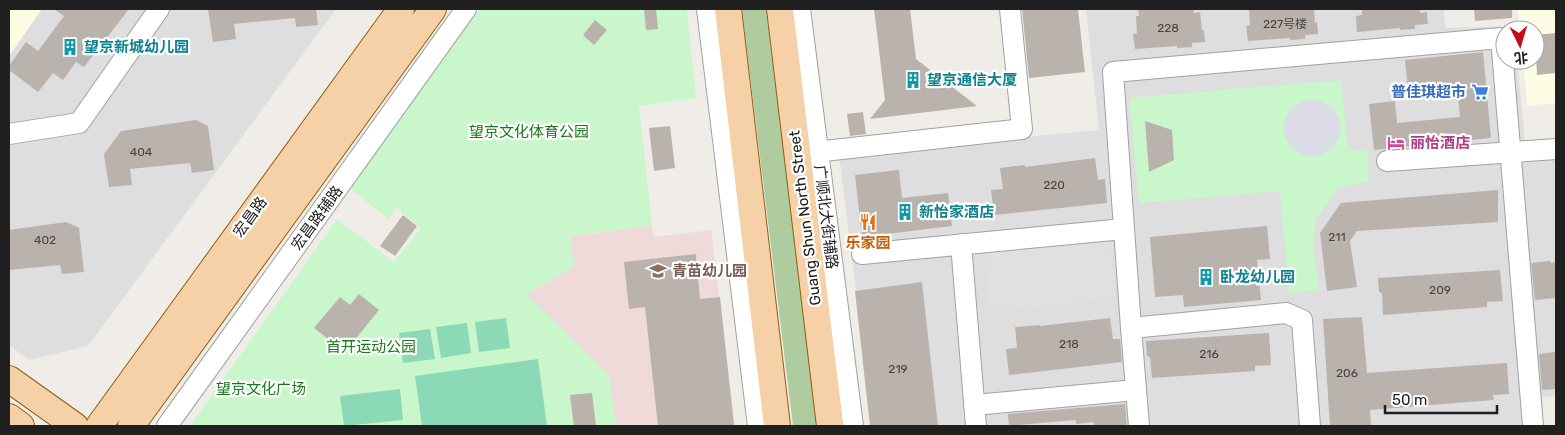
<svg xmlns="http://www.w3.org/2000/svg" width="1565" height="435" font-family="Rubik,'Noto Sans SC',sans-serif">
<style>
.residential{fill:#dedede}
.commercial{fill:#efd9d9}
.education{fill:#fdfce4}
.forest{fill:#afcc9f}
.park{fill:#c9f6ca}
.pitch{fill:#8cd9b7}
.parking{fill:#e0e0e0}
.plaza{fill:#dcdce6}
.building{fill:#bab2ad}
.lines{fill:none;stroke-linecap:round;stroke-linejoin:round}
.minor-casing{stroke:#a1a1a1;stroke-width:22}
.major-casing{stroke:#925e0b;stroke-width:28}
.minor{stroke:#fff;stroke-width:20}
.major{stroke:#f6d0a7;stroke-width:26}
.labels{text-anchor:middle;stroke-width:4.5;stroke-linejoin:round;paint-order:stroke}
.number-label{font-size:12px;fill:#464443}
.culture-label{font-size:15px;font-weight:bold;fill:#0d838f;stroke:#fff;text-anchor:start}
.shop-label{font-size:15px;font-weight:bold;fill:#366cbe;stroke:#fff;text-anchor:end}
.park-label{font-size:15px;fill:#147917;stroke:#fff}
.hotel-label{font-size:15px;font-weight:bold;fill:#b23c85;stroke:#fff;text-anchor:start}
.street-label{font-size:15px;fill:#202020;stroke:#fff}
.food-label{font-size:15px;font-weight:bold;fill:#c56008;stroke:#fff}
.education-label{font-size:15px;font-weight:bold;fill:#785e54;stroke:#fff;text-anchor:start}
</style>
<rect width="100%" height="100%" fill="#f0ede8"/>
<path class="residential" d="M9,9h327l-248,337 -59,14 -20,-15z
M1086,9h358l1,19 68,-2 1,4h-9v30h12l8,82 31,-3v257l-14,1 1,29h-670l-34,-271 260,-25z"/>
<path class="commercial" d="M652,226l2,11 57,-7 24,196h-119l-7,-51 -83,-81 48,-27 -4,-31z"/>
<path class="education" d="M9,9h33l-33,47z
M1518,9h38v94l-29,3 -4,-46h12v-30h-15z"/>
<path class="forest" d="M742,9h24l51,417h-24z"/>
<path class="park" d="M480,9h207l9,89 -57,8 13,120 -82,10 4,31 -48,27 83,81 7,51h-426l147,-207 57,43 27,-34 -24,-20 -9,11 -38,-31z
M1341,80l7,70h19l2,31 -31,8 -23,31 -1,30 5,40 -30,3 -9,-102 -141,12 -10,-105z"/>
<path class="pitch" d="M506,318l4,30 -31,4 -4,-30z
M467,323l4,30 -30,5 -5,-31z
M430,329l5,30 -32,4 -4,-30z
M538,359l9,67h-125l-7,-50z
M400,389l3,31 -59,6 -4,-30z"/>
<path class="parking" d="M1110,239l6,60 -126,13 -6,-60z"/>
<path class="plaza" d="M1284 128a28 28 0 1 1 56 0a28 28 0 1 1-56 0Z"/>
<path class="building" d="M54,9h75l-45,58 -8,-5 -13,18 -10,-7 -15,19 -29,-22v-4l17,-24 12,9 26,-35z
M208,9h108l2,16 -22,2 -1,-9 -61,6 2,15 -23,3z
M644,9h12l2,20 -12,1z
M874,9h36l6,50 61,47 -107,13 15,-19z
M1022,9h56l7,63 -56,6z
M1138,9h56v4l6,-1 2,18h2l1,12 -13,1v4l-15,1v-2l-42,3 -2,-15 4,-1 -1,-17h3z
M1249,9h65l1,14 2,-1 1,12 -13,1v4l-15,1v-2l-42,3 -2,-15 4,-1z
M1362,9h58v4l7,-1 1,12 -13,1v4l-15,1v-2l-43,4 -1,-16 6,-1z
M1474,9h38v9l-37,3z
M595,20l12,10 -13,15 -11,-10z
M1556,33v40l-19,2 -2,-40z
M1483,52l8,86 -117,12 -5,-46 26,-3 2,22 63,-6 -3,-32 -49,5 -3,-30z
M863,112l3,22 -16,2 -3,-22z
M196,120l12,6 6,44 -22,3 -2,-10 -60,6 2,16 -23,2 -5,-33 17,-23z
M1145,121l27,9 2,30 -25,12z
M670,126l5,42 -21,3 -5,-43z
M1095,158l3,22 7,-1 2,24 -113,12 -3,-25 12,-1 -3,-21 25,-3v2z
M899,170l3,28 46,-5 4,33 -90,11 -7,-62z
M1498,190v32l-141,9 -7,10 7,46 -30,4 -7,-58 21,-30z
M403,215l14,11 -22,30 -15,-10z
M66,222l13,6 5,44 -22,2 -2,-9 -51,5v-40z
M1267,226l3,33 -13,1 4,40 -77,7 -1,-12 -28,2 -5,-60z
M696,254l4,45 20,-2 14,129h-76l-13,-119 -16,2 -5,-47z
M1550,261l1,2 5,-1v36l-21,2 -4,-37z
M1500,270l3,31 -16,1v5l-104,8 -1,-22 -3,-1 -1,-14z
M922,282l16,144h-68l-15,-135z
M359,294l20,16 -34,42 -31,-24 26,-31 10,8z
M1362,317l5,56 140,-10 2,31 -16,1 1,5 -124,10 1,16h-41l-7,-107z
M1110,318l3,21h7l2,23 -113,13 -3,-26 11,-1 -2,-21 25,-2v1z
M1269,333l2,32 -16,1v5l-103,7 -2,-21 -3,-1 -1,-15z
M1555,352l1,37 -14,1 -3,-36z
M592,393l4,33h-22l-4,-31z
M1125,404l2,22h-33l-1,-4 -17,2v-4l-67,6 -1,-12z"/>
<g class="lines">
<g class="minor-casing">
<path id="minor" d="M707,9l51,417
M800,9l53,417
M9,134l70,-11 80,-114
M806,153l216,-24 -12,-120
M1387,161l169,-12
M961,244l15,182
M862,254l262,-25
M1131,328l-18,-256 388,-34 32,388
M974,405l162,-15
M167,426l299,-417
M1139,426l-8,-98 155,-15 16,7 8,106"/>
</g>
<g class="major-casing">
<path id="major" d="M728,9l49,417
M780,9l50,417
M9,379l66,47
M9,417l12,9
M99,426l302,-417
M131,426l302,-417"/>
</g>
<use href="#minor" class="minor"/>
<use href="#major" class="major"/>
</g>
<defs>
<g id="building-bare" transform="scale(1.35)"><path d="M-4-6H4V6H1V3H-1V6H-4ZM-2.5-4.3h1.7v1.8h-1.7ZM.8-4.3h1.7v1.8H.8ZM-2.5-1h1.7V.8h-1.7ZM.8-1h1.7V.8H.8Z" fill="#0f9aa8" stroke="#fff" stroke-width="2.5" paint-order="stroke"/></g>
<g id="supermarket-bare" transform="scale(1.35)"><path d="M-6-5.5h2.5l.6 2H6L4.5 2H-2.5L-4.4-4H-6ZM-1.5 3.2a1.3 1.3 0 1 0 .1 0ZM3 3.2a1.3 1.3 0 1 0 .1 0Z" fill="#3f7fe0" stroke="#fff" stroke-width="2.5" paint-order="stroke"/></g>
<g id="hotel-bare" transform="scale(1.35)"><path d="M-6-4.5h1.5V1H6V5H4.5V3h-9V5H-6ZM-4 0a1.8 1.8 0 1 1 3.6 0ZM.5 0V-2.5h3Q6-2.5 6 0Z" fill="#d1479c" stroke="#fff" stroke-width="2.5" paint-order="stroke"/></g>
<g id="restaurant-bare" transform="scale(1.35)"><path d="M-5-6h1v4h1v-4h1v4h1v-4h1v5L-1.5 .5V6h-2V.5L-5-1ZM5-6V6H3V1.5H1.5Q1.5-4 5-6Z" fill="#e8710a" stroke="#fff" stroke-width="2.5" paint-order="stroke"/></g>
<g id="school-bare" transform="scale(1.35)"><path d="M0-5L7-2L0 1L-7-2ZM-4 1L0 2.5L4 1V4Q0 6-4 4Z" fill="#8d6e63" stroke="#fff" stroke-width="2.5" paint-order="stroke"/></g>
</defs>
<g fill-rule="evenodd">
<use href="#building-bare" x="70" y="47"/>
<use href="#building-bare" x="913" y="80"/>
<use href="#supermarket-bare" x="1480" y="92"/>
<use href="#hotel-bare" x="1396" y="143"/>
<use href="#building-bare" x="905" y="212"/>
<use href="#restaurant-bare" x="868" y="222"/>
<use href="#school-bare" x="658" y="271"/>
<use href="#building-bare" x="1206" y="277"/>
</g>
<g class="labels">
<g class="number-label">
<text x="1285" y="28">227号楼</text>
<text x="1168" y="32">228</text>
<text x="141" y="156">404</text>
<text x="1054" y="189">220</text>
<text x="1337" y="241">211</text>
<text x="45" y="244">402</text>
<text x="1440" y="294">209</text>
<text x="1069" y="348">218</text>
<text x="1209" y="358">216</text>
<text x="898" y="373">219</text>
<text x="1347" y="377">206</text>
</g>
<g class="culture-label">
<text x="84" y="52">望京新城幼儿园</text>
<text x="927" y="85">望京通信大厦</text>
<text x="919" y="217">新怡家酒店</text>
<text x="1220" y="282">卧龙幼儿园</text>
</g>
<g class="shop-label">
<text x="1466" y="97">普佳琪超市</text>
</g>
<g class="park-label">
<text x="529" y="137">望京文化体育公园</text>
<text x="371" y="352">首开运动公园</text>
<text x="261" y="394">望京文化广场</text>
</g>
<g class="hotel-label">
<text x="1410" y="148">丽怡酒店</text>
</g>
<g class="street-label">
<text transform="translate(250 217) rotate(-54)" y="5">宏昌路</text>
<text transform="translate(826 217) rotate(83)" y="5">广顺北大街辅路</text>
<text transform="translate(317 218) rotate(-54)" y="5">宏昌路辅路</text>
<text transform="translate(805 218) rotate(-97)" y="5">Guang Shun North Street</text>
</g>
<g class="food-label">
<text x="868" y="248">乐家园</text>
</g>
<g class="education-label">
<text x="672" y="276">青苗幼儿园</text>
</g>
</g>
<rect width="1565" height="435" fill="none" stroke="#202020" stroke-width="20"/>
<g transform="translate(1520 45) rotate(175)"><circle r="24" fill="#ffffff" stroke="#a6a6a6"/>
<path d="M0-4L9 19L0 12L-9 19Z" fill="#c30e17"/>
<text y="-8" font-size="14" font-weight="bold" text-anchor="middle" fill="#202020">北</text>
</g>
<path d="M1385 405v8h112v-8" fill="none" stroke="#202020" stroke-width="2.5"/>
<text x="1392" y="405" font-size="15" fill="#202020" stroke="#ffffff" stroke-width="4" paint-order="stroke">50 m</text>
</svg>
